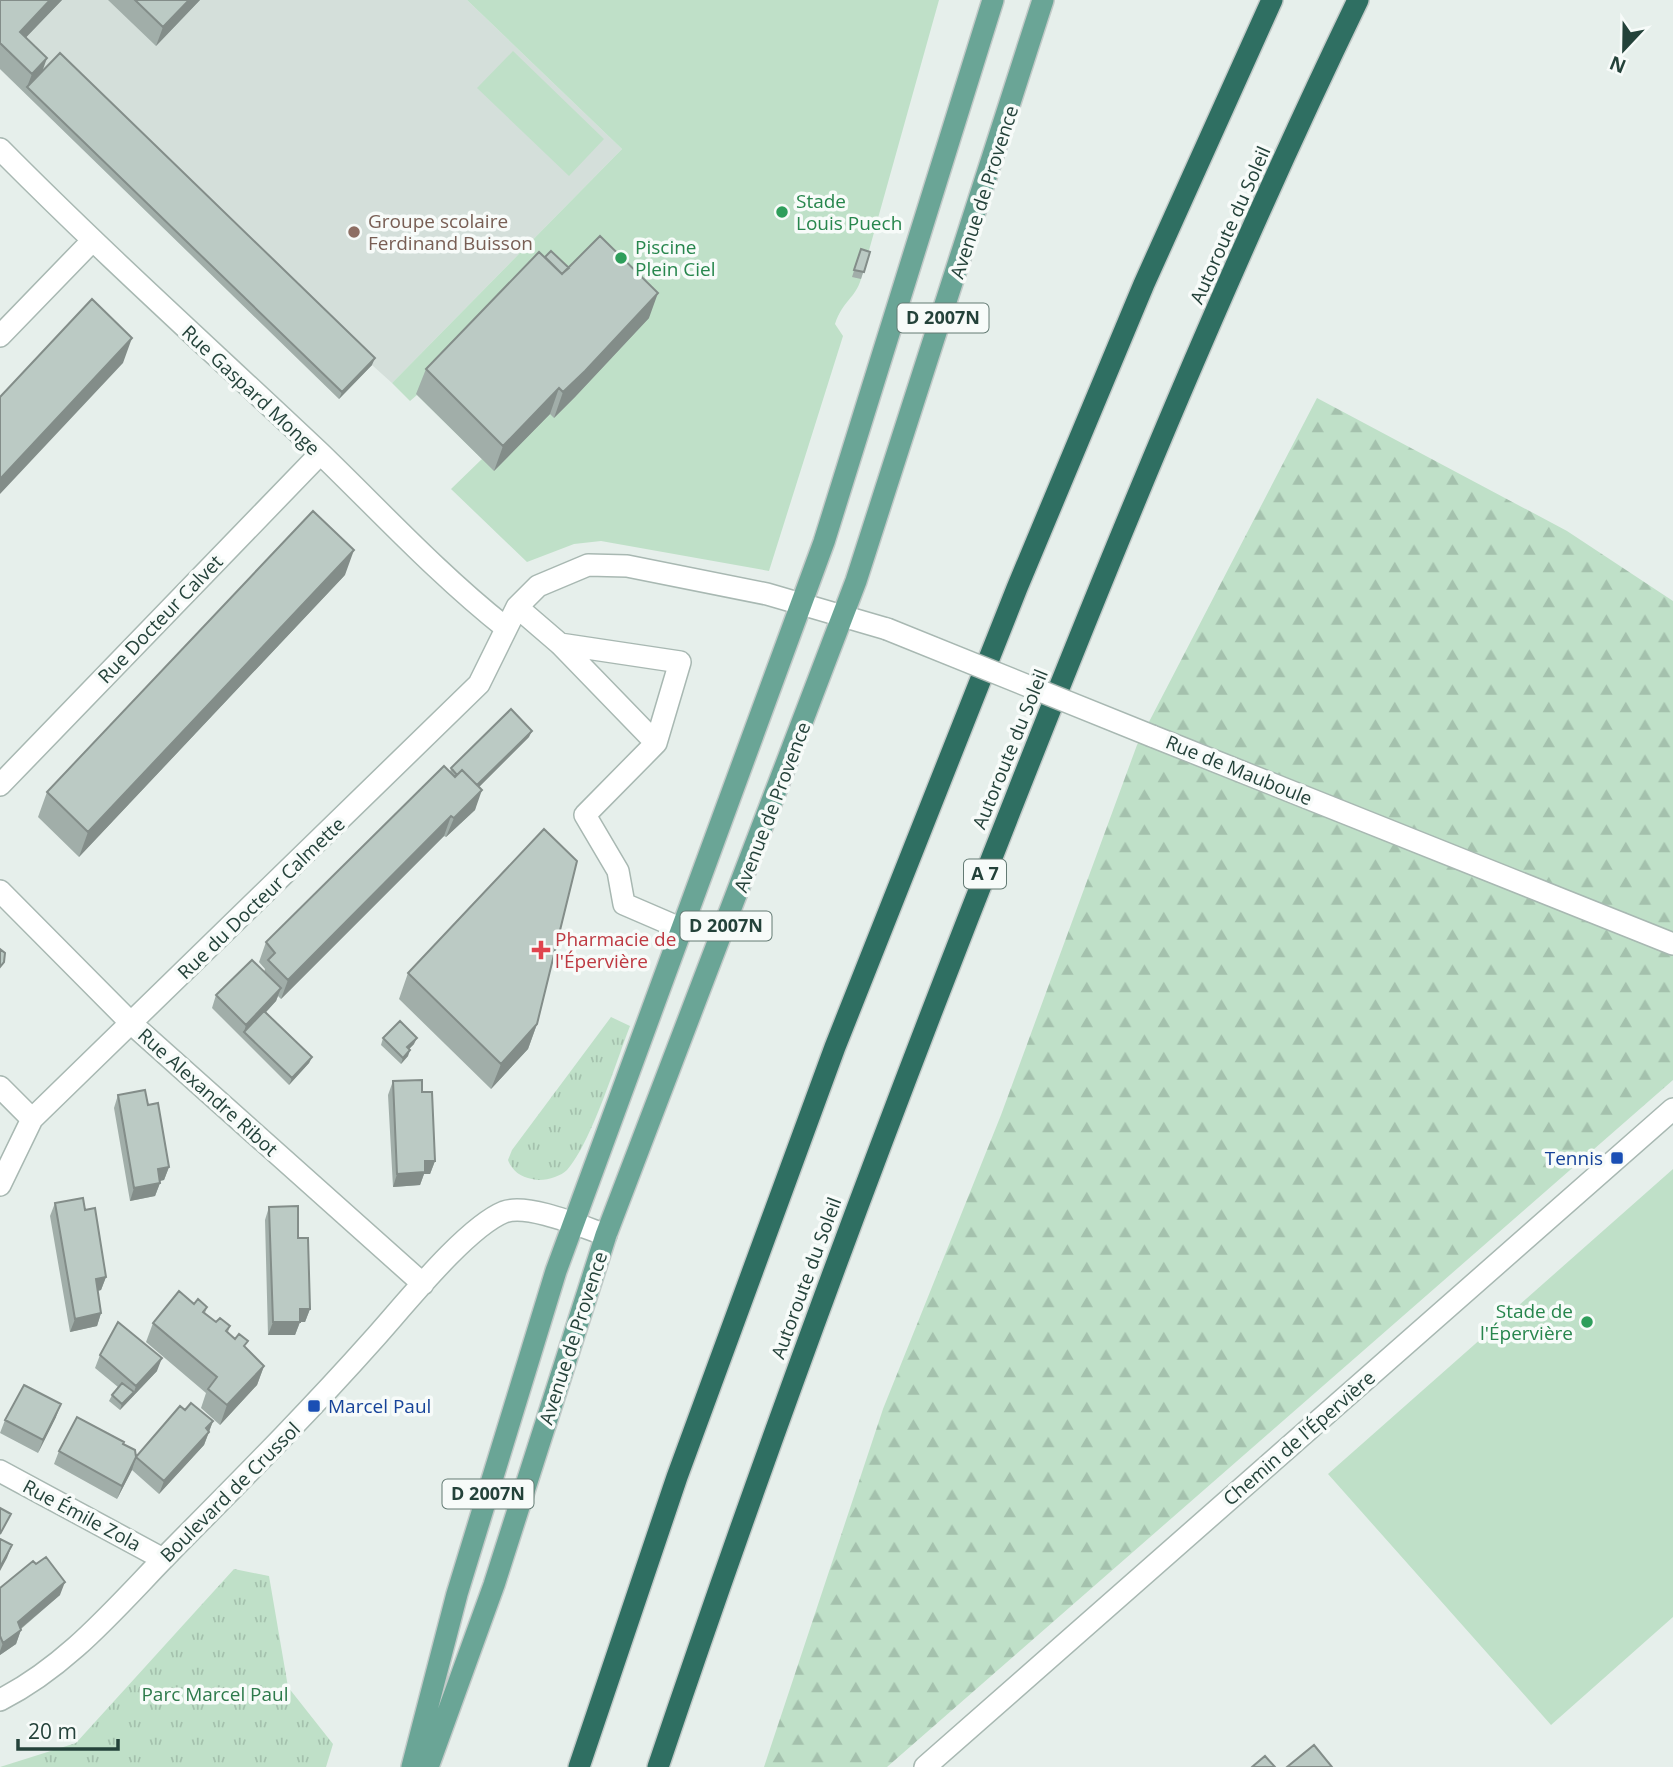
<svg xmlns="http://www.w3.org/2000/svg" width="1673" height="1767" font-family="'Open Sans',sans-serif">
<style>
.built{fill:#d4dfda}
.grass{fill:url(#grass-tufts)}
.forest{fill:url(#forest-firs)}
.pitch{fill:#bfe0c8}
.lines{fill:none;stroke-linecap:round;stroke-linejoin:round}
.minor-casing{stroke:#a8b8b2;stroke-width:24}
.major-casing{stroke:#c2cac8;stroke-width:24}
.highway-casing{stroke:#c2cac8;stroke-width:24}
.minor{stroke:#fff;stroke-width:21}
.major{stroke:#6aa596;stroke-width:21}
.highway{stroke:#2f6f62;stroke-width:21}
.minor-bridge-casing{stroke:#a8b8b2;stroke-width:24;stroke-linecap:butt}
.minor-bridge{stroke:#fff;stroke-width:21}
.wall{fill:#a1aea9}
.shaded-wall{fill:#838d89}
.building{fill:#bbcac4;stroke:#838d89;stroke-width:2}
.leisure-dot{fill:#2e9e5b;stroke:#f7fbf9;stroke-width:2.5}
.education-dot{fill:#8d6e63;stroke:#f7fbf9;stroke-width:2.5}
.health-dot{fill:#e0444e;stroke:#f7fbf9;stroke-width:2.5}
.transit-dot{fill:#1a4fb4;stroke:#f7fbf9;stroke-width:2.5}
.labels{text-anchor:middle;stroke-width:7;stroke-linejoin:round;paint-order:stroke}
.shield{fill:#f7fbf9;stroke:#637a73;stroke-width:2}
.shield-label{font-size:18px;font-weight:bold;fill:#24423a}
.street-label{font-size:19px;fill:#24423a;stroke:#f7fbf9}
.leisure-label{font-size:19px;fill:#27864d;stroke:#f7fbf9;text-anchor:start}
.education-label{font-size:19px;fill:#785e54;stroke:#f7fbf9;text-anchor:start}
.health-label{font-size:19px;fill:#be3a42;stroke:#f7fbf9;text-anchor:start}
.transit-label{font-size:19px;fill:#164399;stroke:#f7fbf9;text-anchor:end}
.park-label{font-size:19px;fill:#2d7a4b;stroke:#f7fbf9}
</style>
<defs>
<pattern id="grass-tufts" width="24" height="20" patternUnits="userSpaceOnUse" patternTransform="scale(1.75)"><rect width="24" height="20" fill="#bfe0c8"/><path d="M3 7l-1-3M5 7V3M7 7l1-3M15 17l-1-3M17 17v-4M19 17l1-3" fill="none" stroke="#a4c1ad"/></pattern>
<pattern id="forest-firs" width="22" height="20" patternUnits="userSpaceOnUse" patternTransform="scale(1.75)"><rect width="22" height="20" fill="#bfe0c8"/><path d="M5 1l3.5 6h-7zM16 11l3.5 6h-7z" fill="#a4c1ad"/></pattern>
</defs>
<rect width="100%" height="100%" fill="#e6efeb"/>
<path class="built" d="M0,0h467l155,149 -230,234 -20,-18 -33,34 -339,-330z"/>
<path class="grass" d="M611,1017l19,9c-14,36 -39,118 -63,144 -7,7 -24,12 -35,9 -11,-2 -20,-8 -24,-19l4,-10z
M234,1569l35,7 19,111 45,57 -7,23h-326l76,-24z"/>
<path class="forest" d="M1317,398l250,133 106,70v479l-786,687h-123l119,-358 118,-294 136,-370z"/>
<path class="pitch" d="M467,0h472l-78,279c-6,20 -18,21 -26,45l8,12 -74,235 -168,-30 -27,3 -47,18 -76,-73 31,-30 -65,-64 -7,6 -18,-18 230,-234z
M513,51l91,88 -35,37 -92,-88z
M1673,1169v448l-122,108 -223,-251z"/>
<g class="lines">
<g class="minor-casing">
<path id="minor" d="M0,149c104,105 213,203 320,304 61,59 119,122 186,175
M0,336l92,-95
M517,607l43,37 96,99
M560,644l120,18 -24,81 -71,72 33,56 6,33 58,25
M1152,736l521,208
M0,785l320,-331
M0,891l132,133 291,260
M0,1087l32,32
M0,1185l32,-66 447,-435 38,-77 21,-21 50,-21 39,1 140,28 120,35
M0,1471l163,88
M0,1700c69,-35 117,-94 171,-149 68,-69 136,-137 201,-210 30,-33 93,-113 132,-129 24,-9 79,15 102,23
M925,1767l748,-658"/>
</g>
<g class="major-casing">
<path id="major" d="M412,1767l45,-173 99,-323 268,-729 169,-542
M428,1767l66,-182 112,-350 250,-654 187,-581"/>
</g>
<g class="highway-casing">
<path id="highway" d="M579,1767l98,-290 158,-430 182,-459 127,-304 128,-284
M658,1767c110,-326 230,-648 357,-968 106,-269 217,-538 343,-799"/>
</g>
<use href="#minor" class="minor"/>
<use href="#major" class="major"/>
<use href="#highway" class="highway"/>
<g class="minor-bridge-casing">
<path id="minor-bridge" d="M887,629l265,107"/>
</g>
<use href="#minor-bridge" class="minor-bridge"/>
</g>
<path class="wall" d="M0,0h62l-36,37 17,34 329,294 -33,34 -339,-330z
M108,0h92l-44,46z
M861,249l9,3 -9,27 -9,-2z
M545,257l24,11 80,50 -74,79 -21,21 -4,-4 -56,57 -78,-77 10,-25z
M345,575l-266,282 -41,-40 9,-25z
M529,737l-50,50 -4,23 -29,27 -2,-1 -163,163 -3,-3 -2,5 -10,11 46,45 -3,6 -20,22 -77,-77 4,-13 48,-23 1,-3 -6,-7 7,-20 184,-170 1,-4z
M408,973l129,51 -9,25 -37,40 -92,-90z
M383,1038l31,6 -5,5 -1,7 -7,8 -20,-19z
M393,1081l29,11 13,69 -5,13h-6l-4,11 -27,2 -5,-92z
M118,1095l30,10 21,62 -5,13 -4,1v2l-5,13 -25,5 -16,-93z
M55,1203l30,7 21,67 -5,13 -3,1 3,22 -4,13 -27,6 -20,-116z
M269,1207l29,31 12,71 -5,13h-5l-5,13h-27l-3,-115z
M194,1304l13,3 -2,6 11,9 14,4 -2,6 36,34 -7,19 -37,40 -19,-17 5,-15 -60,-51 7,-19z
M100,1355l57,16 -37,39 -11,-9 3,-6 6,-8 -23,-19z
M185,1410l28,11 -9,24 -45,49 -27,-24 -15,29 -63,-35 5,-13 64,-7 13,13z
M56,1417l-18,36 -38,-20 5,-13z
M0,1588l60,7 -39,34 -5,15 -16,11z"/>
<path class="shaded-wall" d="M50,0h12l-49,51 7,-19z
M189,0h11l-44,46 7,-19z
M47,58l-7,20 -13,9 5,-13z
M658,293l-9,25 -74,79 -21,21 9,-26z
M132,338l-9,25 -123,131v-15z
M375,358l-3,7 -33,34 3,-7z
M559,388l-9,26 -56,57 9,-25z
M354,550l-9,25 -266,282 9,-25z
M532,731l-3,6 -60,60 2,-7z
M482,790l-7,20 -29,27 8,-19z
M451,816l-7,20 -163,163 7,-19z
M281,988l-5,13 -30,33 -2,-2 2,-7z
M537,1024l-9,25 -37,40 10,-25z
M417,1038l-3,6 -9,9 2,-6z
M410,1050l-2,6 -7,8 2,-6z
M312,1057l-3,6 -20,22 3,-7z
M425,1161h10l-5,13h-6l-4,11 -27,2 4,-13z
M169,1167l-5,13 -11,2 5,-13z
M160,1183l-5,13 -25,5 4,-13z
M106,1277l-5,13 -10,2 5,-13z
M300,1309h10l-5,13h-5l-5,13h-27l5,-13z
M101,1313l-4,13 -27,6 5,-13z
M162,1358l-5,13 -37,39 2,-6 12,-12 2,-6z
M264,1366l-7,19 -37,40 7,-20z
M61,1404l-5,13 -18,36 5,-13z
M213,1421l-9,24 -45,49 5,-13z
M136,1457l-4,13 -15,29 5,-13z
M12,1545l-5,13 -7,13v-4z
M65,1582l-5,13 -47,40 5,-13z
M21,1630l-5,14 -16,11v-4l3,-8z"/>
<path class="building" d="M0,0h50l-30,32 27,26 -15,16 -32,-31z
M135,0h54l-26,27z
M60,53l315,305 -33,34 -315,-305z
M600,236l58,57 -73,78 -22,21 -4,-4 -56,58 -77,-77 113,-117 23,22z
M861,249l9,3 -6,20 -10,-2z
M551,251l18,17 -7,6 -17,-17z
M92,299l40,39 -132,141v-82z
M313,511l41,39 -266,282 -41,-40z
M511,709l21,22 -55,54 -15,-15 -5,5 -6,-7z
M444,766l11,11 7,-7 20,20 -28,28 -3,-2 -163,164 -20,-20 7,-7 -9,-11z
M544,829l33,32 -40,163 -36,40 -93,-91z
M0,949l5,4 -1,9 -4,5z
M252,960l29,28 -35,37 -30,-30z
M264,1011l48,46 -20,21 -48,-46z
M400,1021l17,17 -10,9 3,3 -7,8 -20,-20z
M422,1080v12h10l3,69h-10v11l-28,2 -4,-93z
M145,1090l3,15 10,-2 11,64 -11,2 2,14 -26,5 -16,-93z
M83,1198l2,12 10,-2 11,69 -10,2 5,34 -26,6 -20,-116z
M298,1206v32h10l2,71h-10v13h-27l-4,-115z
M179,1291l15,13 4,-5 9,8 -4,5 13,10 4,-4 10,8 -4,5 9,8 4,-5 9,7 -4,5 20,20 -37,39 -19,-16 9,-12 -64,-54z
M118,1322l44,36 -26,28 -36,-31z
M122,1383l12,9 -12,12 -10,-9z
M24,1385l37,19 -18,36 -38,-20z
M191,1403l22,18 -7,7 3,4 -45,49 -28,-24 -14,29 -63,-35 18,-34 47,25 -1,2 12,6 1,7 44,-51 5,4z
M0,1508l11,6 -11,20z
M0,1539l12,6 -12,22z
M46,1557l19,25 -47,40 3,8 -18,13 -3,-7v-48l33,-27 3,3z
M1314,1745l18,22h-45z
M1265,1756l10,11h-23z"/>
<g class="leisure-dot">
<circle cx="782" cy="212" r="7"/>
<circle cx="621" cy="258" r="7"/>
<circle cx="1587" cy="1322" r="7"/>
</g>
<circle class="education-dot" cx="354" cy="232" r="7"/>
<path class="health-dot" d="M537.5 939.5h7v7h7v7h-7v7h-7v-7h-7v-7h7z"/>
<g class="transit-dot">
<rect x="1610" y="1151" width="14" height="14" rx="3.5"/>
<rect x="307" y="1399" width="14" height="14" rx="3.5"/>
</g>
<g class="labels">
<g class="shield">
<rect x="897.5" y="303.5" width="91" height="29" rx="5"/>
<rect x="964" y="859.5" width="42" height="29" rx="5"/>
<rect x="680.5" y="911.5" width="91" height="29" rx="5"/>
<rect x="442.5" y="1479.5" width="91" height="29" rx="5"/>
</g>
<g class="shield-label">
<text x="943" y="324">D 2007N</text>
<text x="985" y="880">A 7</text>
<text x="726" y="932">D 2007N</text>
<text x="488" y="1500">D 2007N</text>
</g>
<g class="street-label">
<text transform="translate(984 192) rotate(-72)" y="7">Avenue de Provence</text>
<text transform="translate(1230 225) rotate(-66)" y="7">Autoroute du Soleil</text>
<text transform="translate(251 390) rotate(43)" y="7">Rue Gaspard Monge</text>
<text transform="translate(160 619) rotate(-46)" y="7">Rue Docteur Calvet</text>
<text transform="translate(1010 749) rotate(-68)" y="7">Autoroute du Soleil</text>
<text transform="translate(1239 770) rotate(22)" y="7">Rue de Mauboule</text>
<text transform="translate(772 807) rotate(-69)" y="7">Avenue de Provence</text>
<text transform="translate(261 898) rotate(-44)" y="7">Rue du Docteur Calmette</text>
<text transform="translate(208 1092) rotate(42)" y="7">Rue Alexandre Ribot</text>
<text transform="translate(806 1278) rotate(-70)" y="7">Autoroute du Soleil</text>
<text transform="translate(573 1338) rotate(-72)" y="7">Avenue de Provence</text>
<text transform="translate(1299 1438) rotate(-41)" y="7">Chemin de l'Épervière</text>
<text transform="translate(230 1492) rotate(-45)" y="7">Boulevard de Crussol</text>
<text transform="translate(82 1515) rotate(28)" y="7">Rue Émile Zola</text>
</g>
<g class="leisure-label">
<text x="796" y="208">Stade<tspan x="796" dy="22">Louis Puech</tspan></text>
<text x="635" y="254">Piscine<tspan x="635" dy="22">Plein Ciel</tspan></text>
<text x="1573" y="1318" text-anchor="end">Stade de<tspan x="1573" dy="22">l'Épervière</tspan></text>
</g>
<g class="education-label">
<text x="368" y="228">Groupe scolaire<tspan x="368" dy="22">Ferdinand Buisson</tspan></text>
</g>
<g class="health-label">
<text x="555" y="946">Pharmacie de<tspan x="555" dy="22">l'Épervière</tspan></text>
</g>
<g class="transit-label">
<text x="1603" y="1165">Tennis</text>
<text x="328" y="1413" text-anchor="start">Marcel Paul</text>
</g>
<g class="park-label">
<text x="215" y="1701">Parc Marcel Paul</text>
</g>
</g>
<g transform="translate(1624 49) rotate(202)" stroke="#f7fbf9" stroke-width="5" paint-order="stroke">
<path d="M0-5L12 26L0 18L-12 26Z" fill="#24423a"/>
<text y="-10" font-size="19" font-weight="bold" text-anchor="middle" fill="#24423a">N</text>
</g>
<path d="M18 1739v10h100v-10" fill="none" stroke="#24423a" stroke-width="3.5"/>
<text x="28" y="1739" font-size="21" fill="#24423a" stroke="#f7fbf9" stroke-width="5" paint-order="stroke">20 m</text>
</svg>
